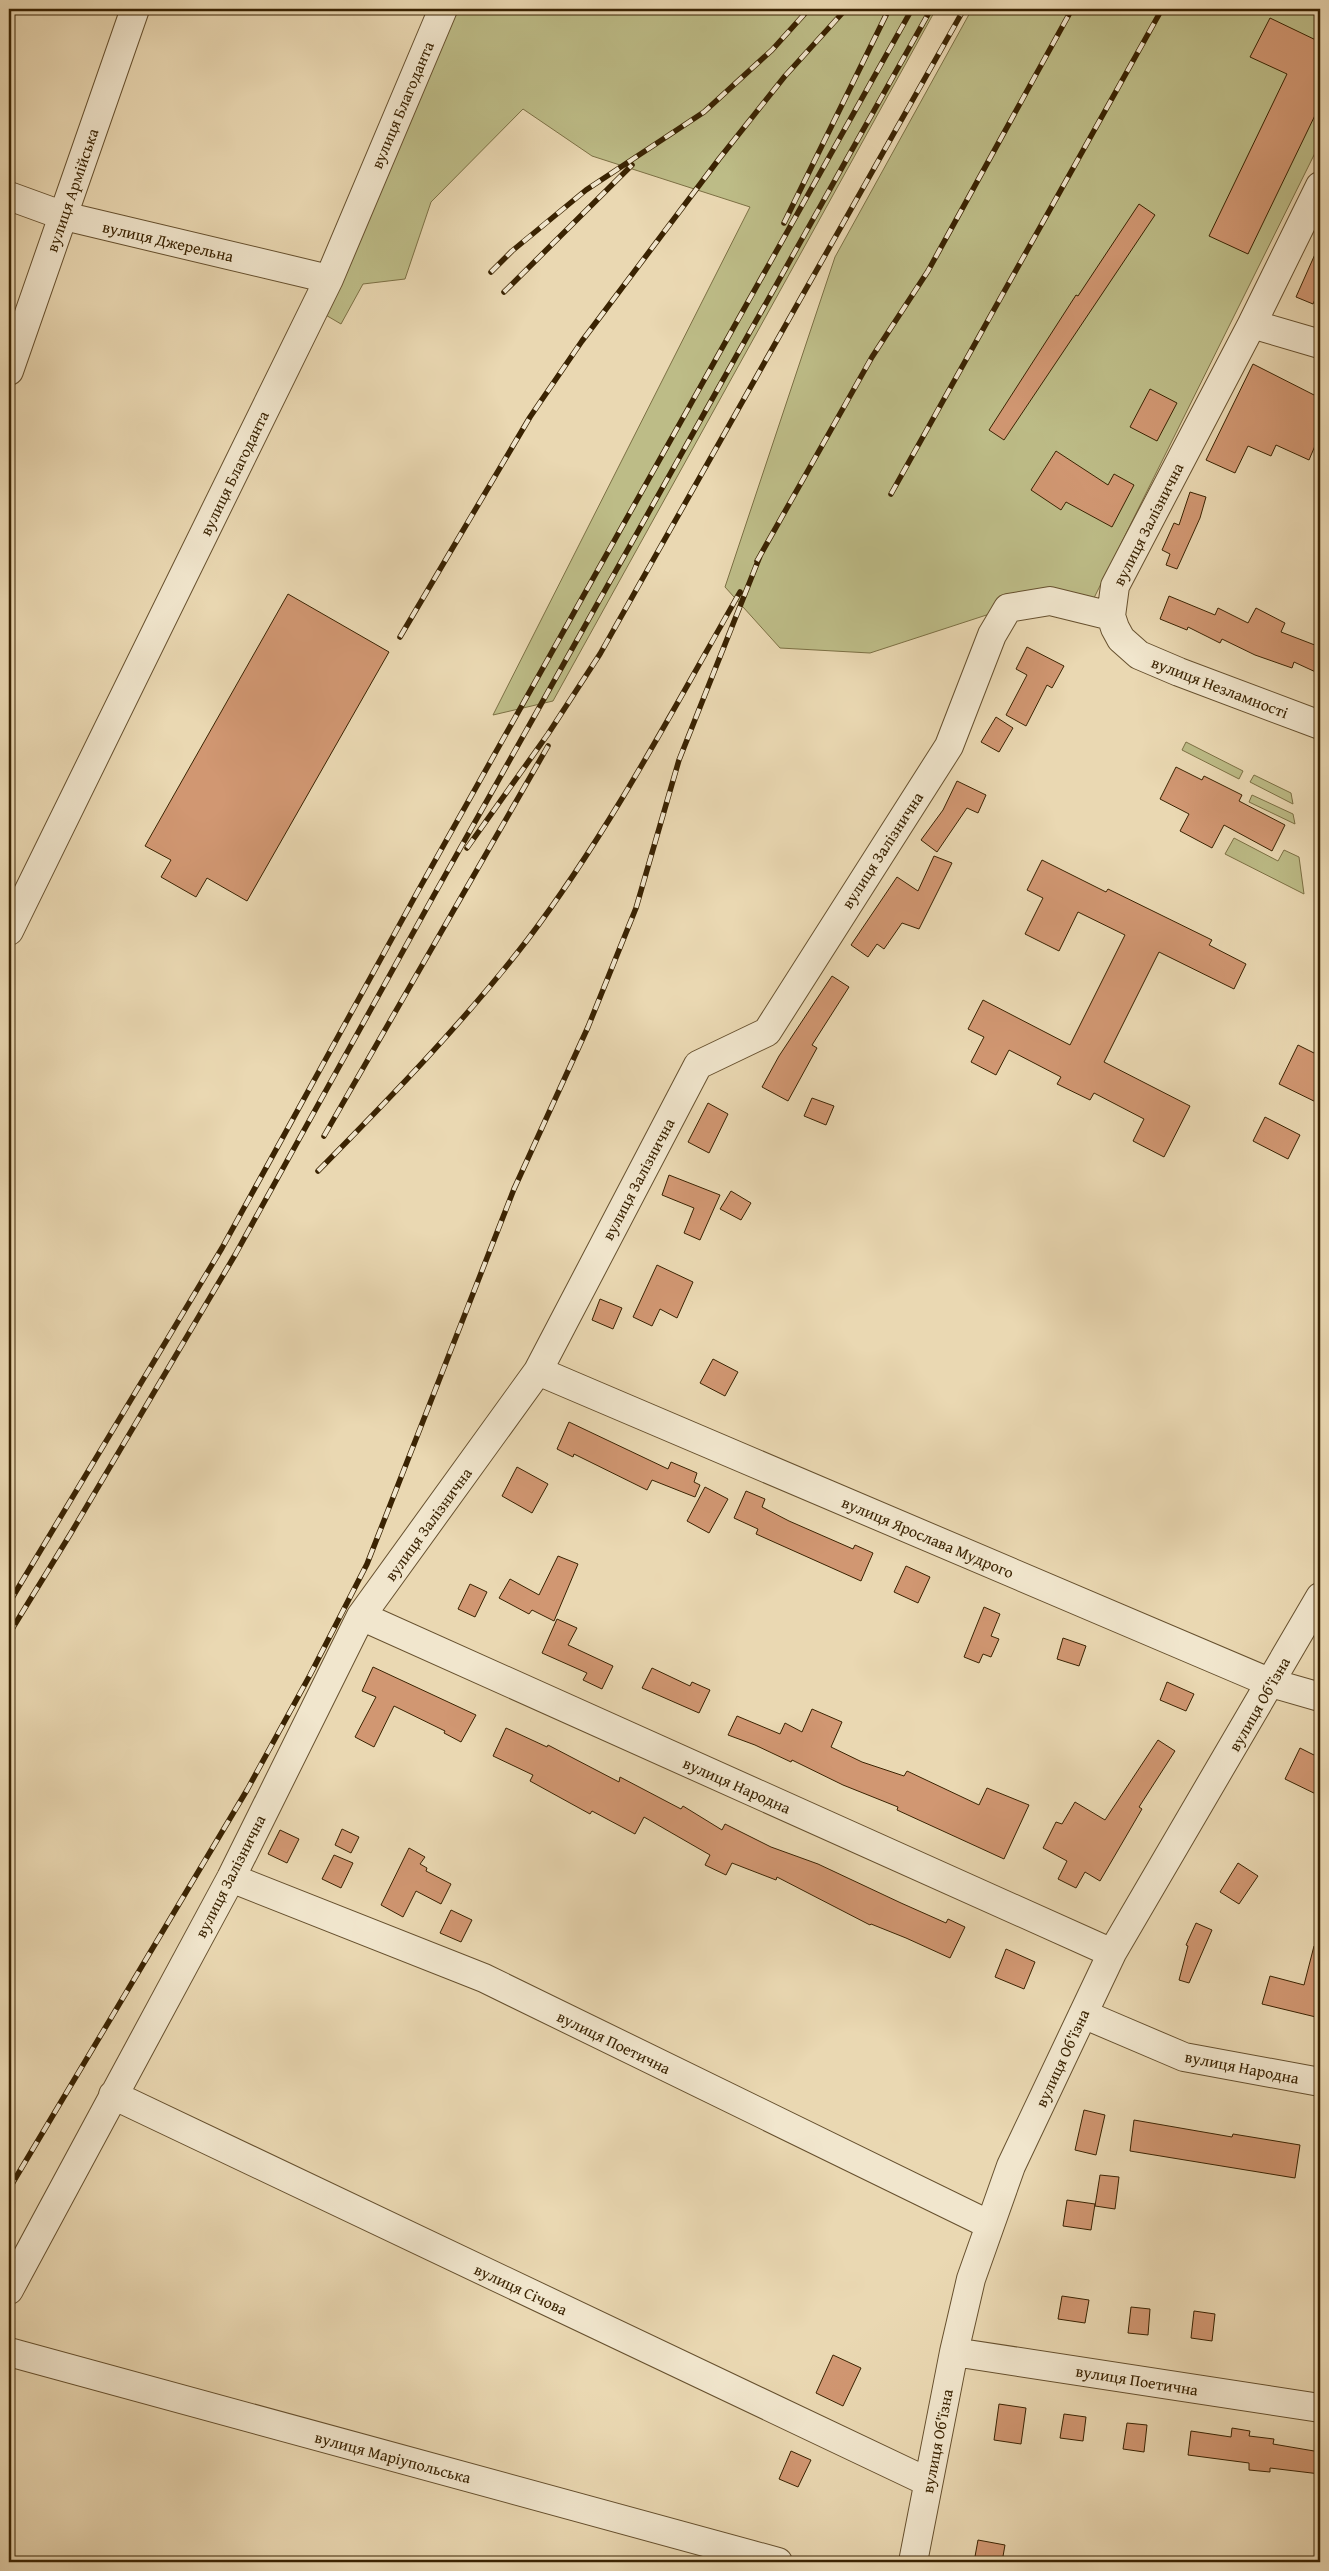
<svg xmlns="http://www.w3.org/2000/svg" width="1329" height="2571" font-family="'Gentium Book Plus',serif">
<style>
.green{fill:#bdbc87;stroke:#7c7044}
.building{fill:#d19772;stroke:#3a2302}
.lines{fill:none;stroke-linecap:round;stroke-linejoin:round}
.minor-casing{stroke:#66502e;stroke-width:30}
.minor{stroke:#f1e6cd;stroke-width:28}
.rail-casing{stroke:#3a2302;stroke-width:5.5}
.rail{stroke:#f1e6cd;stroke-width:4;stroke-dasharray:11;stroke-linecap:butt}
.labels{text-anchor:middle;stroke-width:4;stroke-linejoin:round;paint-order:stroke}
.street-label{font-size:16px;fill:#3a2302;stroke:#f1e6cd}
</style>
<rect width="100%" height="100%" fill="#ead8b2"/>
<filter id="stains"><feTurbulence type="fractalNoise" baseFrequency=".004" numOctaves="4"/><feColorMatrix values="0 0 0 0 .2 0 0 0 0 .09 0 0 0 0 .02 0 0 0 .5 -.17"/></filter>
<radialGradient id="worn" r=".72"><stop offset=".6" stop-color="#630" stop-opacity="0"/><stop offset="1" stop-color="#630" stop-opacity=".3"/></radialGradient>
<path class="green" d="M456,9h480l-383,692 -60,14 257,-508 -158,-51 -69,-47 -92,93 -26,77 -42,5 -22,40 -17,-10z
M972,9h348v134l-232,467 -80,-2 -138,45 -90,-5 -55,-61 110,-330z
M1186,742l57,29 -4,8 -57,-29z
M1254,775l37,18 2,11 -43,-22z
M1252,795l41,19 2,10 -46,-22z
M1234,838l44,23 6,-11 15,7 5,37 -79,-40z"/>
<path class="building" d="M1270,18l50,24v63l-72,149 -39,-18 78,-162 -37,-17z
M1139,204l16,11 -151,225 -15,-10 87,-135 2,1z
M1320,243v45l-7,16 -17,-7z
M1253,364l67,34v36l-11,26 -33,-15 -5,11 -23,-10 -13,27 -29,-13z
M1150,389l27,14 -20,38 -27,-14z
M1056,451l52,34 6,-11 20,11 -22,42 -46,-25 -5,8 -30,-20z
M1190,492l16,5 -6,21 -23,51 -11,-4 4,-11 -8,-4 12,-27 5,2z
M288,594l101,58 -142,249 -40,-23 -11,19 -35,-20 10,-17 -26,-14z
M1169,596l46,19 3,-7 30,15 8,-15 29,15 -4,9 39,15v27l-26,-12 -2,6 -37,-13 -33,-16 -2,4 -32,-16 -1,3 -27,-11z
M1027,647l37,19 -12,22 -5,-3 -21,41 -20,-11 21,-40 -11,-6z
M996,717l17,11 -14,24 -18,-10z
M1176,767l26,13 2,-4 38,19 -3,6 46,24 -13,26 -48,-26 -12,23 -32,-17 9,-17 -29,-15z
M957,781l29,14 -8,18 -11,-5 -30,44 -16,-12 22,-30z
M934,856l18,7 -33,66 -17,-6 -18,26 -7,-5 -9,13 -17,-12 46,-68 21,14z
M1042,860l64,32 2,-3 104,51 -3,5 37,19 -12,25 -75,-37 -55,110 86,44 -26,51 -31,-16 11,-22 -50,-26 -4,7 -33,-16 4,-7 -52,-27 -13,25 -25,-13 13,-25 -16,-8 15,-29 87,45 55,-110 -47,-23 -19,39 -34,-17 18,-36 -16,-8z
M832,976l17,11 -37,58 5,3 -29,53 -26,-14 17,-31z
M1298,1045l22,11v48l-41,-20z
M812,1098l22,8 -8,19 -22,-9z
M708,1103l20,11 -19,39 -21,-11z
M1265,1117l35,18 -12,24 -35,-18z
M669,1175l51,20 -20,45 -16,-7 10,-25 -32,-13z
M731,1191l20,12 -10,17 -21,-11z
M657,1265l36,17 -16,36 -17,-9 -8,17 -19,-9z
M600,1299l22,9 -9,21 -21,-9z
M713,1359l25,13 -13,24 -25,-13z
M569,1422l99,47 3,-7 26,11 -3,9 6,3 -5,12 -43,-17 -5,10 -73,-36 -1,3 -16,-8z
M517,1467l31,17 -16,29 -30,-17z
M705,1487l23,12 -19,34 -22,-12z
M746,1491l19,8 -3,8 27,14 64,28 2,-4 18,8 -12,28 -105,-47 2,-5 -24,-11z
M558,1556l20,8 -24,57 -22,-11 -3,4 -30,-16 11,-19 29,16z
M906,1566l24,11 -12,26 -24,-11z
M470,1584l17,8 -12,25 -17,-8z
M984,1607l16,7 -9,22 8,3 -8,18 -8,-3 -4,9 -15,-6z
M557,1619l20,9 -9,17 45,21 -11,23 -19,-9 4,-7 -45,-20z
M1063,1638l23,8 -7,20 -22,-7z
M373,1667l103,48 -15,27 -17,-9 1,-2 -51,-25 -20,41 -19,-10 21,-40 -14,-6z
M652,1668l38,18 2,-4 18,8 -11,23 -57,-25z
M1167,1682l27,12 -8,17 -26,-11z
M812,1709l30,13 -11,25 31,15 42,14 3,-5 72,34 8,-17 42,17 -25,54 -107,-49 1,-3 -55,-22 -51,-25 -1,2 -36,-17 -27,-10 9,-19 43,18 5,-11 17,9z
M506,1728l41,19 1,-2 71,37 1,-5 61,32 2,-3 39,24 3,-6 46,23 47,17 83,39 45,20 2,-4 17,8 -15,31 -44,-20 -35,-14 -1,1 -93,-48 -1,3 -44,-17 -6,12 -21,-10 5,-10 -66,-38 -9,17 -43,-23 -2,3 -60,-33 3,-6 -40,-19z
M1158,1740l17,11 -36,56 3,2 -42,72 -15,-9 -9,16 -18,-9 9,-18 -24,-13 13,-26 6,2 13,-22 30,18z
M1300,1748l20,10v38l-35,-17z
M342,1829l17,8 -8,16 -16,-8z
M280,1830l19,9 -12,24 -19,-9z
M409,1848l16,9 -5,7 7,4 -1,3 25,13 -10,20 -25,-13 -13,26 -22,-12z
M334,1855l19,8 -12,25 -19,-9z
M1238,1863l20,13 -19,28 -19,-12z
M451,1910l21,10 -11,22 -21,-9z
M1196,1923l16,7 -23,53 -10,-3 9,-34 -2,-1z
M1314,1946h6v72l-58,-14 8,-28 34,9z
M1006,1949l29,13 -11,27 -29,-12z
M1084,2110l21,5 -9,40 -21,-5z
M1134,2120l98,17 1,-3 67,11 -5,33 -165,-27z
M1100,2175l19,2 -4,32 -20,-3z
M1067,2200l28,4 -4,26 -28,-4z
M1062,2296l27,4 -4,23 -27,-4z
M1131,2307l19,2 -2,26 -20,-2z
M1194,2311l21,3 -3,27 -21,-3z
M833,2355l28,13 -18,38 -27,-13z
M999,2404l27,4 -5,36 -27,-4z
M1064,2414l22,3 -3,24 -23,-3z
M1127,2423l20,2 -3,27 -21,-3z
M1232,2428l18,3 -1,5 25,3 -1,5 47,8v22l-50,-6v4l-21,-2v-7l-61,-8 3,-24 40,6z
M791,2451l20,9 -13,27 -19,-8z
M978,2540l27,5 -3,17h-28z"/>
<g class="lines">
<g class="minor-casing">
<path id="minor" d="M1320,186l-68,138 -137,262 -4,30 4,12 6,11 18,16 40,17 141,53
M9,196l55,20 265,63
M1252,324l68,20
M9,371l126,-362
M9,931l320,-652 114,-270
M538,1371l733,312 49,14
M361,1616l751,337
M231,1878l253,100 506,247
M1083,2014l101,43 136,25
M113,2095l815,387
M9,2290l222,-412 130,-262 177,-245 160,-306 69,-33 182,-286 43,-111 16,-27 42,-7 61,15
M9,2352l769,210
M954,2352l366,56
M913,2562l41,-210 17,-73 40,-113 101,-213 208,-356"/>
</g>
<use href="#minor" class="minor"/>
<g class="rail-casing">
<path id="rail" d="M784,223l105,-214
M491,272l21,-21 74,-61 118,-78 68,-62 37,-41
M504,292l128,-127
M891,494l271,-485
M757,561l115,-204 56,-86 144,-262
M400,637l130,-220 52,-76 137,-182 66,-83 61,-67
M467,848l81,-114 52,-80 364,-645
M324,1136l224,-390
M318,1171c73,-74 146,-149 210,-232 81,-107 146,-231 212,-347
M9,1603l213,-355 196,-357 494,-882
M9,1634l62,-101 164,-278 199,-360 497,-886
M9,2189l238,-399 63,-115 57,-111 147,-375 74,-162 48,-119 43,-148 81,-204"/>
</g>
<use href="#rail" class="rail"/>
</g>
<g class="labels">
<g class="street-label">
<text transform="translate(402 105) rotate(-67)" y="6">вулиця Благоданта</text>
<text transform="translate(72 190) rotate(-71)" y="6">вулиця Армійська</text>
<text transform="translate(168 241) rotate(13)" y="6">вулиця Джерельна</text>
<text transform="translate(234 473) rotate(-64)" y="6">вулиця Благоданта</text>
<text transform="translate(1148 524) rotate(-63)" y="6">вулиця Залізнична</text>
<text transform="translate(1220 687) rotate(21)" y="6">вулиця Незламності</text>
<text transform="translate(882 850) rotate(-57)" y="6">вулиця Залізнична</text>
<text transform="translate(638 1179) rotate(-62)" y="6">вулиця Залізнична</text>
<text transform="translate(428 1524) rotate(-54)" y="6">вулиця Залізнична</text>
<text transform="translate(928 1537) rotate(23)" y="6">вулиця Ярослава Мудрого</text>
<text transform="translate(1259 1704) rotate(-60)" y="6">вулиця Об'їзна</text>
<text transform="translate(737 1785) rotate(24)" y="6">вулиця Народна</text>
<text transform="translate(230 1876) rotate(-63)" y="6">вулиця Залізнична</text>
<text transform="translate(614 2042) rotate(26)" y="6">вулиця Поетична</text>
<text transform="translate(1062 2058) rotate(-65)" y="6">вулиця Об'їзна</text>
<text transform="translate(1242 2067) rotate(11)" y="6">вулиця Народна</text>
<text transform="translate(521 2289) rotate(25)" y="6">вулиця Січова</text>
<text transform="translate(1137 2380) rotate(9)" y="6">вулиця Поетична</text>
<text transform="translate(937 2441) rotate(-79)" y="6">вулиця Об'їзна</text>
<text transform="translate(393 2457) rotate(15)" y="6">вулиця Маріупольська</text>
</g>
</g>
<rect width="1329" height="2571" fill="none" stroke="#ead8b2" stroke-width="30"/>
<rect x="10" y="10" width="1309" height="2551" fill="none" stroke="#3a2302" stroke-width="2.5"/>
<rect x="15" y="15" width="1299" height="2541" fill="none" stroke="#3a2302"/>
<rect width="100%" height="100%" filter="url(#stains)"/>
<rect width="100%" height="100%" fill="url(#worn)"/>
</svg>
